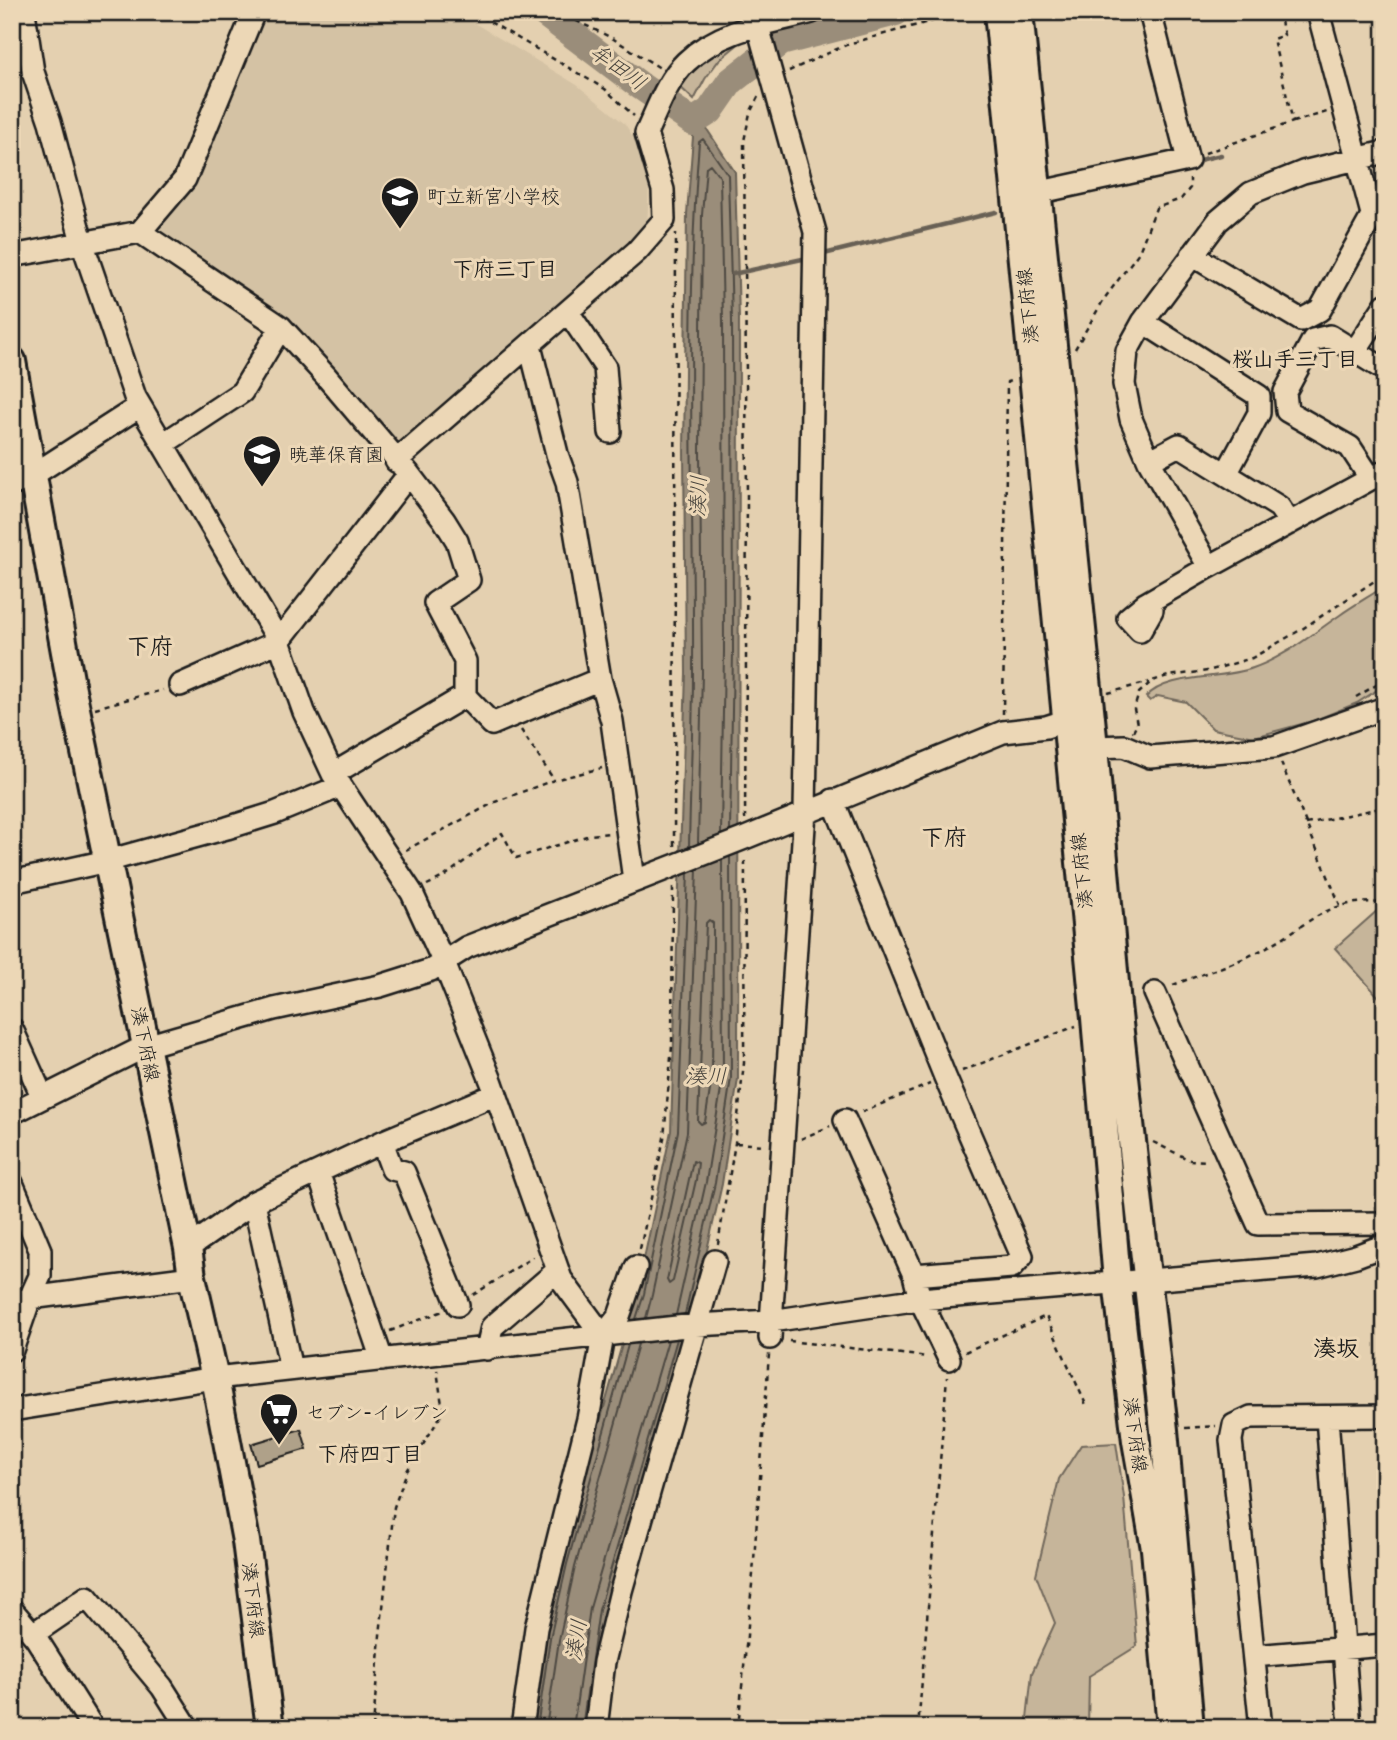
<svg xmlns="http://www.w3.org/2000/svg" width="1397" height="1740" font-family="'Playpen Sans','Klee One',sans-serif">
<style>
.built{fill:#d4c2a4}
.green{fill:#c6b59a;stroke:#71685b;stroke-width:2}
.water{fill:#9a8d7a;stroke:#686054;stroke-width:2}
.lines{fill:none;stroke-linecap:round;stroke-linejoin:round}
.shore{stroke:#4e4942;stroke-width:2}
.stream{stroke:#686054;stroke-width:4.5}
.river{stroke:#9a8d7a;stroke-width:28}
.building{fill:#afa189;stroke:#1c1c1c;stroke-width:2}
.minor-casing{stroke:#1c1c1c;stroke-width:26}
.major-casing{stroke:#1c1c1c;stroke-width:32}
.path{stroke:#1c1c1c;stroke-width:2.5;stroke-dasharray:5 5;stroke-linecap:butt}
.minor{stroke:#ecd7b6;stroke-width:21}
.major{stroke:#ecd7b6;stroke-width:26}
.labels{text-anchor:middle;stroke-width:6;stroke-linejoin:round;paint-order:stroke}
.poi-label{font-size:19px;fill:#1c1c1c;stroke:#ecd7b6;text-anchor:start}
.street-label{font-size:19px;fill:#1c1c1c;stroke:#ecd7b6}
.water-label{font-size:21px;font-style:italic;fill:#48443d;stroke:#ecd7b6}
.neighbourhood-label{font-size:21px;font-weight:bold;fill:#1c1c1c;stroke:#ecd7b6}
.quarter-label{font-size:23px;font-weight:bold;fill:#1c1c1c;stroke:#ecd7b6}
</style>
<rect width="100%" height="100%" fill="#e4d0b0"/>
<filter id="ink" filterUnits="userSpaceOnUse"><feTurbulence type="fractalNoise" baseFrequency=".0143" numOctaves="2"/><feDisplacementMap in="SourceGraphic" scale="14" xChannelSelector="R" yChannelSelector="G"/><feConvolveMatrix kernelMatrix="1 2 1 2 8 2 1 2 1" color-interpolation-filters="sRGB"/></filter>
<g filter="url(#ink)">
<path class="built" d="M315,12h141l121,73 48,39 16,25 8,36 -2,43 -247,221 -116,-130 -131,-86 37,-47 74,-168z"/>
<path class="green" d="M753,32l-34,28 -14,19 -11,21 -18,-17 12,-18z
M1385,586v99l-28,18 -44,18 -59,16 -41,-8 -27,-27 -28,-6 -8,5 -4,-4c21,-24 75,-17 107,-29 32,-11 58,-33 87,-53 14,-10 30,-19 45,-29z
M1378,910l7,8v86l-50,-56z
M1116,1443l8,54 13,149 -48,30 -1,52h-62l6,-55 23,-50 -19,-48 23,-96 22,-34z"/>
<path class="water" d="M695,111l40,61 4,147 -1,760 -16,105 -27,119 -106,425h-59l13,-91 17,-75 77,-270 34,-161 15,-458 -2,-221 3,-238z"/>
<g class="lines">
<path class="shore" d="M698,843l4,-170 -2,-221 2,-237 4,-48 4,-3 10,13 3,143 1,331 -3,183
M689,847c1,-58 4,-117 4,-175 1,-177 -8,-354 6,-530l4,-3 25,36 4,145 1,331 -3,180
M709,920l4,3v21l-1,133 -7,45 -4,2 -3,-3 8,-198z
M693,1161l5,2 -2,17 -23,101 -4,3 -2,-4z
M685,1314l30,-131 16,-105 -1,-221
M676,1315l30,-133 17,-105 -1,-217
M646,1318l6,-23 35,-163 10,-262
M636,1319l8,-25 34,-163 10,-258
M537,1728l13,-90 17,-74 61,-219
M546,1728l13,-88 16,-73 63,-223
M573,1728l17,-120 78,-268
M582,1728l17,-118 78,-271"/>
<path class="stream" d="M1195,161l26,-6
M820,255l176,-43
M733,274l74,-16"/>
<path class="river" d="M543,12l99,75 51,35
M693,122l17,-11 20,-29 51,-40 115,-30"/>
</g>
<path class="building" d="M301,1429l6,20 -50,15 -6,-20z"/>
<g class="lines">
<g class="minor-casing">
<path id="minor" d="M24,12l9,60 17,50 32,120 53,155 144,244 25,71 29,62 79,119 32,70 48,120 69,196 42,57
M754,12l61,220 -10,579 -35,527
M1385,152l-82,20 -52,21 -33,28 -75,101 -16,29 -3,33 7,35 18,42 60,106 176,-96
M1036,193l152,-33 -38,-148
M140,232l141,95 44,48 84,99 35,46 13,21 12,39 -34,23 30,58v35l-132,78
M1192,255l109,65 19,-10 50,-90 2,-6 -54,-202
M12,256l128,-24 45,-53 69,-167
M568,312l37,55 5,65
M1143,322l116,74v17l-33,61
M530,346l27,108 10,28 33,197 12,42 22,159
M1355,351l30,-46
M163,444l79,-52 39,-65
M396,461l241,-210 27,-31 -1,-30 -17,-57c11,-23 21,-53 40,-71 34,-33 84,-39 126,-50
M1149,461l30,-16 100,62 11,16
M1371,479l-21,-32 -63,-36 -2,-19 28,-52 17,-4 55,34
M12,485l21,-10 107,-69
M1145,604l7,6 -12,21 -12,-13 17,-14 64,-37
M180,685l99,-44 130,-167
M465,696l27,28 108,-45
M833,800l112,277 77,179 -10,11 -98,8
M12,882l95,-21 120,-33 48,-15 66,-27
M1155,993l103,231 127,-1
M12,1029l30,67
M12,1113l134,-67 128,-37 106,-23 51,-16 36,-23 278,-109 258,-106 43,-5 19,-6 29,26 30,-1 26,11 124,-10 111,-39
M845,1120l69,155 6,24 29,60
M382,1142l114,-48
M12,1183l28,67v26l-10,22 -18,52
M188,1248l66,-46
M12,1303l18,-5 162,-21
M487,1349l5,-22 66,-57
M382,1360l-64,-188 64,-30 10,27 12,3 54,133
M291,1369l-37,-167 64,-30
M12,1410l203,-32 480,-53 76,-4 149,-22 397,-33 39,-10 29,-11
M1327,1417l23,311
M12,1610l24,28 57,90
M33,1634l54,-37 75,90 26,41
M1254,1656l131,-11
M522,1728l14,-100 52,-209 15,-83 16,-20 17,-49
M596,1728l8,-66 17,-71 94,-330
M1261,1728l-30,-288 3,-15 17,-8 134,-1"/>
</g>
<g class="major-casing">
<path id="major" d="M998,12l97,1006 22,263 19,160 19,108 16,179
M1019,12l75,735 23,258 47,425 26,298
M12,361l59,324 117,563 4,29 23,101 31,163 24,187"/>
</g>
<path class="path" d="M473,12l132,77 29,27
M558,12l54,26 48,30
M789,71l59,-27 117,-32
M1293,122l34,-10
M1205,153l88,-31 -20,-83 11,-4 -5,-23
M1075,349l29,-50 35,-47 17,-44 25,-9 9,-11v-9
M1108,693l41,-11
M1356,697l29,-17
M95,708l68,-18
M1003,714l4,-332 4,-1
M521,730l33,50
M1133,732l4,-8 -3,-15 5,-16 13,-12 16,-5 40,-5 44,-13 50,-29 83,-55
M1281,763l59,142
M745,819l2,-324 -3,-354 6,-28 8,-16
M1306,824l79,-17
M674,846l2,-613
M406,850l89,-48 59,-22 48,-12
M427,885l18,-9 57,-43 14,25 74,-23 19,-2
M1173,985c31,-12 65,-22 94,-38 46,-25 60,-49 118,-44
M962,1071l114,-45
M862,1112l68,-28
M801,1139l29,-13
M1153,1142l37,18 18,1
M736,1143l28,2
M718,1244l17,-101 9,-80 1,-206
M640,1249l24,-111 8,-92 1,-162
M473,1295l60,-38
M390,1331l53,-20
M789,1341l139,16
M965,1352l81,-36 41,91
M1185,1428l31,-2
M373,1728l7,-93 14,-128 13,-36 36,-59 -6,-42
M738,1728l15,-154 16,-220
M918,1728l29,-351"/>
<use href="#minor" class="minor"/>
<use href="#major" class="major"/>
</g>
</g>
<defs>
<g id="school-pin" transform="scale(2.0125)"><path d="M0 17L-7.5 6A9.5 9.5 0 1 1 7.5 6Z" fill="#1c1c1c" stroke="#ecd7b6"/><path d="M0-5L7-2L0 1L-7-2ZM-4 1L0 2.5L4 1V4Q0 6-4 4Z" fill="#fff"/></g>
<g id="supermarket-pin" transform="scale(2.0125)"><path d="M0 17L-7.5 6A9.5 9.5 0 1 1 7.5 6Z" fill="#1c1c1c" stroke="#ecd7b6"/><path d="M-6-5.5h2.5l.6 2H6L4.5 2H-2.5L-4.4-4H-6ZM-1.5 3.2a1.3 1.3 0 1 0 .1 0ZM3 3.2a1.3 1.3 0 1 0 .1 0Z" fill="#fff"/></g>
</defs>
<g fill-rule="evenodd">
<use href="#school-pin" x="400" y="196"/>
<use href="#school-pin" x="262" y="454"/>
<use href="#supermarket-pin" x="279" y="1412"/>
</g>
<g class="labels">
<g class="poi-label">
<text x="427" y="203">町立新宮小学校</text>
<text x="289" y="461">暁華保育園</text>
<text x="306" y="1419">セブン-イレブン</text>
</g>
<g class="street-label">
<text transform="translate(1027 306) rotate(-96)" y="7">湊下府線</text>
<text transform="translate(1081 871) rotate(-96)" y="7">湊下府線</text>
<text transform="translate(146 1044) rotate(78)" y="7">湊下府線</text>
<text transform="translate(1136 1435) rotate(82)" y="7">湊下府線</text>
<text transform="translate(254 1600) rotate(83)" y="7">湊下府線</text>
</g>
<g class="water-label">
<text transform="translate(618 67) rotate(36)" y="7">牟田川</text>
<text transform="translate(698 496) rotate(-88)" y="7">湊川</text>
<text x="706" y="1083">湊川</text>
<text transform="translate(576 1640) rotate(-81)" y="7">湊川</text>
</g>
<g class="neighbourhood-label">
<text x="505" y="276">下府三丁目</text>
<text x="1295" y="366">桜山手三丁目</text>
<text x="370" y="1461">下府四丁目</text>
</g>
<g class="quarter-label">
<text x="150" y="654">下府</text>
<text x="944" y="845">下府</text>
<text x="1336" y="1356">湊坂</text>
</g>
</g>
<rect width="1397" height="1740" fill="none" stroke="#ecd7b6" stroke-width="42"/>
<rect x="21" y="21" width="1355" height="1698" fill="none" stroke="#1c1c1c" stroke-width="2.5" filter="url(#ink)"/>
</svg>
